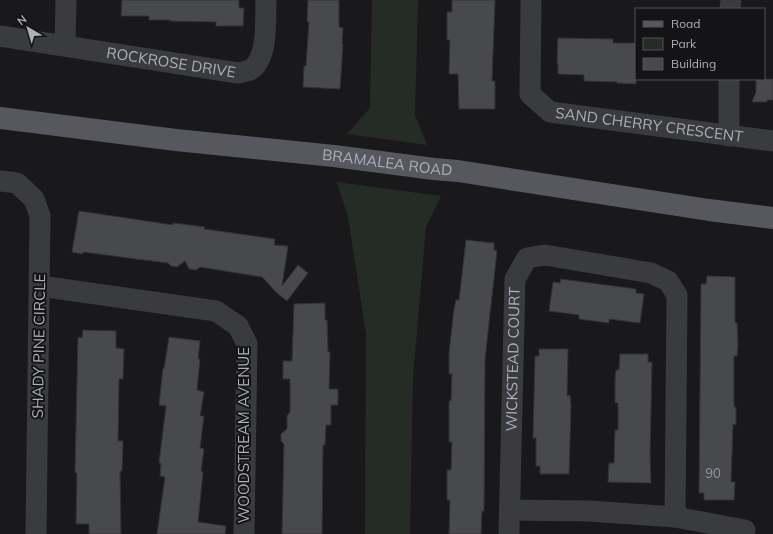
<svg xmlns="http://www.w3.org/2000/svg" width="773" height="534" font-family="Mulish,sans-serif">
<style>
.green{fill:#252c26}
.building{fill:#48494d;stroke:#333336}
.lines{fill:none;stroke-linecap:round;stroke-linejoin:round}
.minor{stroke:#3a3b3f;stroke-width:21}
.major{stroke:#56585e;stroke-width:22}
.labels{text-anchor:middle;stroke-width:4;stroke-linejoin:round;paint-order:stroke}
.number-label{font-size:13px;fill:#93969e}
.street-label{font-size:15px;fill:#acb0b9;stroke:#141416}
</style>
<rect width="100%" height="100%" fill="#19191b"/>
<path class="green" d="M372,0h46l-3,115 12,30 -80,-11 23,-26z
M337,182l104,14 -15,31 -13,150 -3,157h-45l1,-200 -18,-117z"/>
<path class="building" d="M122,0h117v8h5l-1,18h-27v-4l-46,-1v-1h-21v-4h-28z
M308,0h31v27l4,1 -1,16h1l-3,45 -37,-2 1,-21h2l3,-44h-2z
M452,0h43l-3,81h3v28h-36l-1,-35h-9l1,-34h-3v-28h5z
M558,38l55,1v4h23v41l-19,-1v-1l-33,-1v-6l-26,-1v-10h-1z
M756,79h17v21h-6v2h-15l4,-10z
M79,211l94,14v-2l32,4 -1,2 71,10 -1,6 14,1 -6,40 16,-21 10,8 -21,28 -10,-8 -15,-16 -62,-10 -4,3 -7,-1 -4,-8 -8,6 -6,-1 -3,-3 -32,-4 -52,-7 -2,2 -10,-2z
M466,240l28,3v7l3,1 -12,108 -1,152h-2l-1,23h-32l1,-34h-3v-30h4l1,-28h-3v-41h2l1,-27h-3v-21l5,-44 2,-9h3z
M707,276l28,1v46h2l1,23 -1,10h-3v51h2v18l-3,-1 -2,58h4l-1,18h-30v-7h-5l2,-209h5z
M561,279l75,10v4l8,1 -4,29 -31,-4v4l-30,-4v-4l-30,-4 4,-29 7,1z
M325,303v17h2l1,32h2l-1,37h9v16h-7v20h-5l-1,20h-2l-1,89h-40l2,-90 -3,-3v-7l6,-5v-13l3,-4v-33h-7v-18h9l2,-57z
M83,330l33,1v17l8,1 -1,30h-4l-1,62h5l-1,30h-2l1,63h-32v-10h-13l1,-51h-2l3,-136 4,1z
M169,337l31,4 -2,18h2l-3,31 7,2 -4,24h4l-4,32 4,1 -3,22 2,1 -5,50 28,4 -1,8h-68l8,-57 -5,-1 1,-13h-2l7,-57 -7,-1 4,-37 1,1z
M539,349h29l-1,47 3,-1 1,10 -2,69h-29v-8h-4v-28h-3l2,-82h4z
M620,354h28v8h4l-2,92 1,29 -43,-1 1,-19h5l1,-33h3v-27h-3v-24l1,-9h3z"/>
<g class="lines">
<g class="minor">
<path id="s1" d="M531,0l-1,94 20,18 223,29"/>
<path d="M730,9l1,-9"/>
<path id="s2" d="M0,36l238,37c4,-1 9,-2 12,-3 19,-11 15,-51 16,-70"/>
<path d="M65,45l1,-45"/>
<path d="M729,136v-57"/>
<path d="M0,181l17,2 17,16 6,17 -4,318"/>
<path d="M40,286l176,25 22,15 9,18 -3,190"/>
<path d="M510,510l79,1 86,6 70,13"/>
<path id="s3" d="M509,534l6,-255 12,-21 18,-3 106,18 17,8 9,14 -2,222"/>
</g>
<path class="major" id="s4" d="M0,118l176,22 158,16 100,13 24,2 251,39 64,8"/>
</g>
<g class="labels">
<g class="number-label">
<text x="713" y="478">90</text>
</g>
<g class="street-label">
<text dy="5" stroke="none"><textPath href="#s2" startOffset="173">ROCKROSE DRIVE</textPath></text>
<text dy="5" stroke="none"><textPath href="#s1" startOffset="221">SAND CHERRY CRESCENT</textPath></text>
<text dy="5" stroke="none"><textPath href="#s4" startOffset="390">BRAMALEA ROAD</textPath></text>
<text transform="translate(39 346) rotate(-89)" y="5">SHADY PINE CIRCLE</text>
<text dy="5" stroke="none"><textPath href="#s3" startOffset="175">WICKSTEAD COURT</textPath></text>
<text transform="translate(244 435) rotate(-90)" y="5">WOODSTREAM AVENUE</text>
</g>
</g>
<rect x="635" y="8" width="130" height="72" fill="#141416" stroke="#515257"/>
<rect x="643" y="21" width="20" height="6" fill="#56585e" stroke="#515257"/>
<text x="671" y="28" font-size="12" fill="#acb0b9">Road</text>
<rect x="643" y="38" width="20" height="12" fill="#252c26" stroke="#515257"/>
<text x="671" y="48" font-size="12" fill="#acb0b9">Park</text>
<rect x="643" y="58" width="20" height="12" fill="#48494d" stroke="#515257"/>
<text x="671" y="68" font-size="12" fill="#acb0b9">Building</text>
<g transform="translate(28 28) rotate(322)" stroke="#141416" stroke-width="3" paint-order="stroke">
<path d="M0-3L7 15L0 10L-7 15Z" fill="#acb0b9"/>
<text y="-6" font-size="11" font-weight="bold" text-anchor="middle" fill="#acb0b9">N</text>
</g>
</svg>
